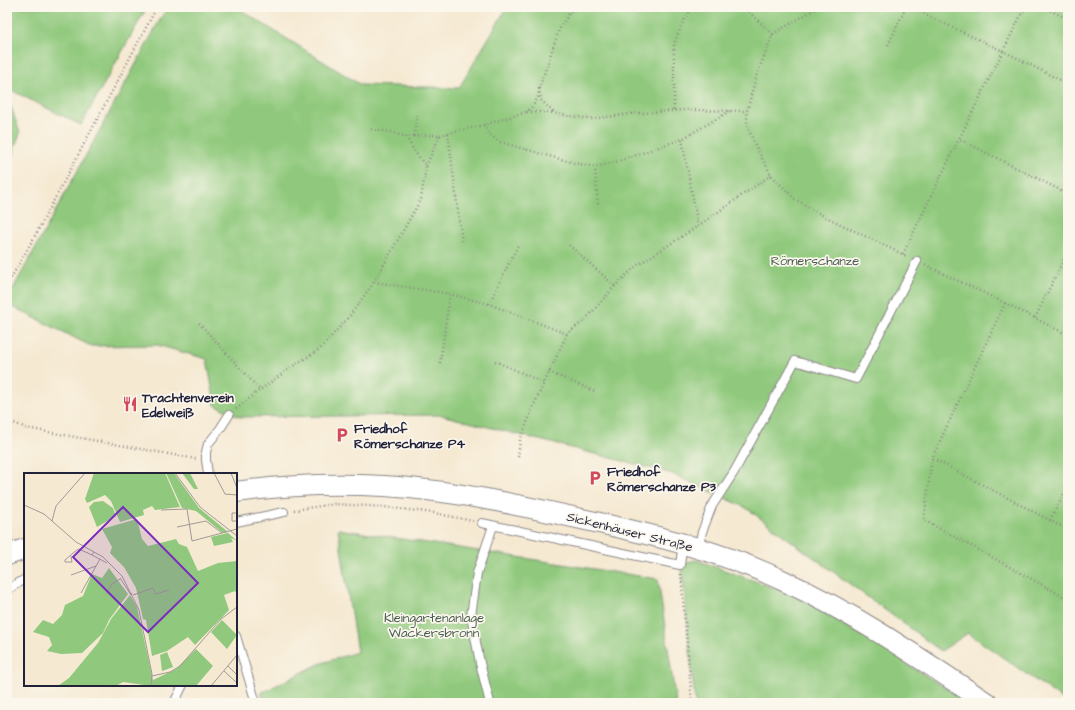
<svg xmlns="http://www.w3.org/2000/svg" width="1075" height="710" font-family="'Architects Daughter',sans-serif">
<style>
.green{fill:#90c97d;stroke:#59765c}
.lines{fill:none;stroke-linecap:round;stroke-linejoin:round}
.service-casing{stroke:#8c8686;stroke-width:10}
.tertiary-casing{stroke:#8c8686;stroke-width:22}
.path{stroke:#8c8686;stroke-width:2.5;stroke-dasharray:1 3;stroke-linecap:butt}
.service{stroke:#fff;stroke-width:8}
.tertiary{stroke:#fff;stroke-width:20}
.labels{text-anchor:middle;stroke-width:3.5;stroke-linejoin:round;paint-order:stroke}
.park-label{font-size:13px;fill:#485c52;stroke:#fbf7ec}
.poi-label{font-size:13px;font-weight:bold;fill:#22223b;stroke:#fbf7ec;text-anchor:start}
.street-label{font-size:13px;fill:#22223b;stroke:#fbf7ec}
.inset-road{fill:none;stroke:#a19996;stroke-width:1}
.view{fill:#7b2cbf;fill-opacity:0.15;stroke:#7b2cbf;stroke-width:2}
.inset-edge{fill:none;stroke:#22223b;stroke-width:2}
</style>
<rect width="100%" height="100%" fill="#fbf7ec"/>
<filter id="ink" filterUnits="userSpaceOnUse"><feTurbulence type="fractalNoise" baseFrequency=".025" numOctaves="2"/><feDisplacementMap in="SourceGraphic" scale="8" xChannelSelector="R" yChannelSelector="G"/><feConvolveMatrix kernelMatrix="1 2 1 2 8 2 1 2 1" color-interpolation-filters="sRGB"/></filter>
<filter id="wash" filterUnits="userSpaceOnUse"><feTurbulence type="fractalNoise" baseFrequency=".012" numOctaves="4" result="noise"/><feDisplacementMap in="SourceGraphic" scale="16" xChannelSelector="R" yChannelSelector="G"/><feGaussianBlur stdDeviation="0.9" result="paint"/><feColorMatrix in="noise" values="0 0 0 0 0 0 0 0 0 0 0 0 0 0 0 0 0 1.4 0 .05"/><feComposite in="paint" operator="in"/></filter>
<g filter="url(#wash)">
<rect width="100%" height="100%" fill="#f5e9d2"/>
<path class="green" d="M7,7h140l-66,118 -74,-37z
M167,7h69l125,78 98,3 48,-81h561v696l-100,-70 -27,18 -196,-144 -75,-34 -229,-58 -201,2 -25,-12 -8,-46 -50,-14 -66,1 -84,-42v-4z
M7,105l4,2 9,26 -13,37z
M338,529l320,50 18,124h-410l-5,-10 58,-29 38,-12z
M696,560l84,30 34,16 156,97h-275l-13,-133 5,-8z"/>
</g>
<g filter="url(#ink)">
<g class="lines">
<g class="service-casing">
<path id="service" d="M208,474l-2,-14v-8l2,-8 12,-15 9,-14
M236,522l48,-10
M482,523l198,42 3,-22
M698,548l4,-16 10,-26 22,-34 61,-111 61,18 61,-118
M7,590l18,-11
M236,636l20,67
M174,703l9,-18
M490,703l-10,-40 -9,-47 6,-43 16,-47"/>
</g>
<g class="tertiary-casing">
<path id="tertiary" d="M236,492c49,-7 99,-9 148,-6 68,4 135,19 202,34 68,15 135,31 198,61 72,33 137,78 203,122
M7,555l18,-6"/>
</g>
<path class="path" d="M743,7l30,27 42,-25 6,-2
M909,7l94,44 -44,88 109,55
M1025,7l-22,44 65,33
M1043,7l25,12
M773,34l-17,43 -9,34v14l7,18 17,32 24,24 25,15 88,43
M888,45l18,-38
M539,89l20,-59 14,-23
M674,110v-66l9,-22 9,-15
M527,112h16l11,1
M484,125l5,9 11,8 74,21 21,4 21,-5 66,-23 48,-28
M371,129l20,3 15,5
M448,133l14,109
M440,135l44,-10 42,-13 7,-6 5,-9 1,-8 2,11 13,13 9,2 28,4 39,-5 54,-4 63,1
M414,136l3,-21
M682,139l16,87
M426,166l14,-31h-16l-18,2 9,15 11,14 -5,33 -47,83 76,12 39,10 78,30
M595,167l3,39
M569,245l46,41
M903,254l56,-115
M925,265l80,38 63,32
M7,285l29,-51 121,-227
M1005,303l-73,155 136,72
M489,304l30,-61
M1035,318l33,-67
M199,323l61,67
M495,361l49,22
M440,363l10,-69
M549,372l45,19
M236,409l24,-19 33,-24 27,-17 29,-32 25,-35
M7,420l19,8 170,31
M518,457l2,-16 13,-34 34,-73 19,-15 29,-33 21,-20 62,-40 73,-51
M932,458l-8,62 144,79
M294,510l40,-6 51,3 49,6 39,8
M1050,520l18,-34
M681,574l11,129"/>
<use href="#service" class="service"/>
<use href="#tertiary" class="tertiary"/>
</g>
</g>
<defs>
<g id="restaurant-bare" transform="scale(1.2)"><path d="M-5-6h1v4h1v-4h1v4h1v-4h1v5L-1.5 .5V6h-2V.5L-5-1ZM5-6V6H3V1.5H1.5Q1.5-4 5-6Z" fill="#d1495b" stroke="#fbf7ec" stroke-width="2.5" paint-order="stroke"/></g>
<g id="parking-bare" transform="scale(1.2)"><path d="M-3.5-5.5H1a3.5 3.5 0 0 1 0 7H-1V5.5H-3.5ZM-1-3.4V-.6H.8a1.4 1.4 0 0 0 0-2.8Z" fill="#d1495b" stroke="#fbf7ec" stroke-width="2.5" paint-order="stroke"/></g>
</defs>
<g fill-rule="evenodd">
<use href="#restaurant-bare" x="130" y="404"/>
<use href="#parking-bare" x="342" y="435"/>
<use href="#parking-bare" x="595" y="478"/>
</g>
<g class="labels">
<g class="park-label">
<text x="815" y="265">Römerschanze</text>
<text x="434" y="622">Kleingartenanlage<tspan x="434" dy="15">Wackersbronn</tspan></text>
</g>
<g class="poi-label">
<text x="142" y="402">Trachtenverein<tspan x="142" dy="15">Edelweiß</tspan></text>
<text x="354" y="433">Friedhof<tspan x="354" dy="15">Römerschanze P4</tspan></text>
<text x="607" y="476">Friedhof<tspan x="607" dy="15">Römerschanze P3</tspan></text>
</g>
<g class="street-label">
<text transform="translate(630 531) rotate(14)" y="5">Sickenhäuser Straße</text>
</g>
</g>
<g transform="translate(24 473)">
<rect width="213" height="213" fill="#f5e9d2"/>
<path d="M70,0h71l15,34 -25,3 -3,-4 -9,4 1,5 -24,7 -9,-21 -6,-6 -18,8 -2,-4zM142,0h8l25,35 29,24 -5,1 -27,-22 -14,-3zM158,0h8l8,16h-4zM79,28l10,7 3,8 -19,11 -8,-20 5,-5zM113,46l5,20 6,7 28,-7 3,5 8,3 11,24 20,-8 19,-2v34l-2,-4 -11,4 5,15 -34,35 -7,-8 -21,14 -15,5 -6,-36 -3,-1 -7,-31 -12,-21 -14,-14 2,-6 -10,-18zM204,60l9,8 -6,-3 2,4 -19,4 -3,-9zM85,95l19,26 -19,26 -6,13 -21,20 -21,1 -14,-3 5,-6 -3,-8 -16,-5 10,-12 10,4 9,-9 3,-10 18,-9 9,-22 10,4zM106,122l7,12 16,73 23,-11 20,-20 17,17 -17,20h-45l-28,-4 -7,4h-58l11,-8 29,-35 13,-24zM198,147l15,15 -10,14 -16,-17zM143,179l6,15 -11,4 -2,-16z" fill="#90c97d"/>
<path class="inset-road" d="M151,0l25,34 37,29M190,0l11,21 12,1M207,0l6,15M0,32l20,9 32,28 27,15 19,19 17,34 13,64 -1,12M137,37l26,-1 5,32 45,-12M213,40h-5v8h5M28,48l4,-15 29,-33M153,54l29,-6 16,12M68,82l15,8M47,83l1,6h-7v-2l8,-7 4,-3 2,-1 13,6 2,-3M47,102l25,-9M96,105l11,17 1,-2M57,120l19,-34M82,121l6,-10 8,-5M109,122l20,-7 3,6 13,-4M204,193l9,9M200,198l13,12M128,203l18,-4 10,-6 41,-47 16,-12M187,213l26,-31"/>
<path class="view" d="M99,34l75,76 -50,49 -75,-75z"/>
<rect width="213" height="213" class="inset-edge"/>
</g>
<rect width="1075" height="710" fill="none" stroke="#fbf7ec" stroke-width="24"/>
</svg>
